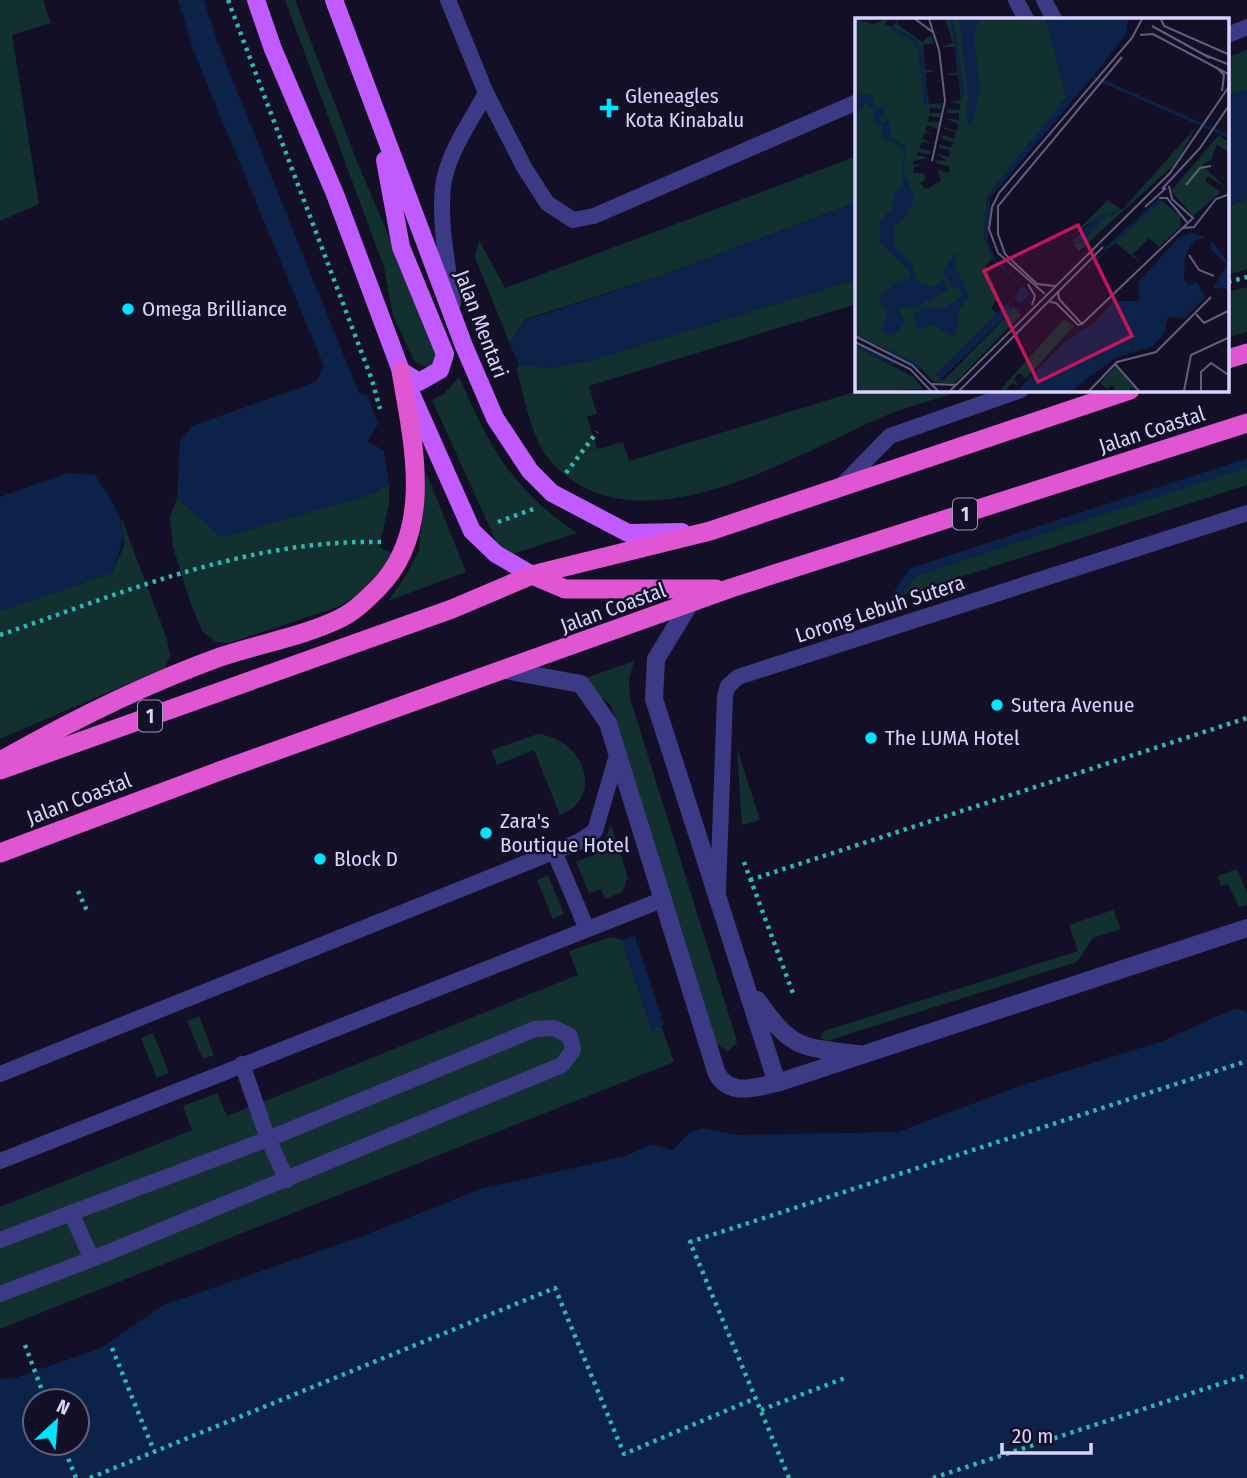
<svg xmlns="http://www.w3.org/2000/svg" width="1247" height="1478" font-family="'Fira Sans Condensed',sans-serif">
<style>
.green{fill:#12302f}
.water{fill:#0c2248;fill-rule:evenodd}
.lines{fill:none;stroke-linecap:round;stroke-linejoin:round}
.stream{stroke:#0c2248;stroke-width:9}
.path{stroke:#2fb8b0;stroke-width:4.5;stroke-dasharray:3.5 5;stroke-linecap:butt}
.service{stroke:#3d3a85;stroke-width:16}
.tertiary{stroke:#3d3a85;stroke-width:18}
.primary{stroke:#c25bff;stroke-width:18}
.trunk{stroke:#e055d1;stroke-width:19}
.poi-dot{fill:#00e5ff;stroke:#130f26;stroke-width:2.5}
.labels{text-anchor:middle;stroke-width:5;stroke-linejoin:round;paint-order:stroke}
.shield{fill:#130f26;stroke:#9e99be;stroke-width:2}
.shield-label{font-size:19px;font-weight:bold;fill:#d9d4ff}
.poi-label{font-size:21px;fill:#d9d4ff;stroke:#130f26;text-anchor:start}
.street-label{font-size:21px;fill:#d9d4ff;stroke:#130f26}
.inset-river{fill:none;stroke:#0c2248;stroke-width:3.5}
.inset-road{fill:none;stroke:#625e7d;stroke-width:2}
.view{fill:#c2185b;fill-opacity:0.15;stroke:#c2185b;stroke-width:3.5}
.inset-edge{fill:none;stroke:#d9d4ff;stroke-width:3.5}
</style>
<rect width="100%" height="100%" fill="#130f26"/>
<path class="green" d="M0,0h43l8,23 -39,12 27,169 -39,17z
M285,0h10l63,164 81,189 -7,12 -6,2 -11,-5 -22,-46 -9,-49z
M1247,50v40l-19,6v-39z
M857,156v46l-191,72 -140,45 -16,25 -35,-87 4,-17 26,48z
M1247,199v70l-19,6v-69z
M857,279v25l-268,82 8,28 -10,3 10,32 26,-7 6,19 232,-71h103c-30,10 -63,18 -91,31 -86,39 -244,134 -324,38 -17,-19 -26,-65 -32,-90l2,-4 32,3 41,-8z
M1247,287v45l-19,5v-45z
M459,377c32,72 51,110 118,156l-74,24 -71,-157 12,-6z
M1247,463v22l-352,113 18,-26z
M426,472l40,100 -78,29 20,-29 11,-22z
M389,484v20l-10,43 15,7 -35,41 -21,12 -109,36 -13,-1 -14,-11 -12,-30 -17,-54 -3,-30 7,-19 45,39 150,-43z
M121,517l46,122 3,16 -5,13 -165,71v-128l112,-38 12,-27z
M634,661l-5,19 1,18 106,340 1,6 -10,7 -10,-7 -100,-322 -7,-18 -33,-23z
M538,734c48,6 66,64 22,81l-26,-65 -37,15 -6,-15z
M737,748l23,72 -18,5z
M611,825l17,53 -6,14 -17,7 -4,-10 -12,4 -13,-31 23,-9z
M1237,869l10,24v12l-8,2 -11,-23 -7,2 -4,-10z
M548,875l16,39 -11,5 -16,-39z
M1113,910l8,19 -28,9 -16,24 -250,79 -7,-4 4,-6 254,-80 -9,-26z
M611,937l11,3 29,89 10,-3 13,36 -674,267v-122l192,-77 -9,-24 34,-13 10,23 351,-141 -9,-24z
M199,1016l15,39 -11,4 -16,-38z
M153,1033l16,40 -12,5 -16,-40z"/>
<path class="water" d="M178,0h26l17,52 138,341 9,3 10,28 -10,17 16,10 5,33 -17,10 -150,44 -45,-40 3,-57 12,-15 124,-44 8,-16 -129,-311z
M1247,90v109l-19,7v-110z
M857,202v77l-265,81 -41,8 -32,-3 -9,-21 16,-24 140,-46z
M68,473l27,2c26,41 37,50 17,98l-112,38v-114z
M635,936l29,89 -13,4 -29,-89z
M1235,1008l12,4v466h-1247v-99l15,-1 86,-30 62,-43 197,-68 120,-48 146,-33 25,-12 22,6 17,-18 13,-4 33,7 162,-3 124,-47 141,-44zM35,1401h42v42h-42z"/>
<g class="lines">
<path class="stream" d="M895,598l18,-26 334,-109"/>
<path class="path" d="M228,0l144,380 8,29
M1228,282l19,-5
M566,473l31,-41
M498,522l38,-14
M0,635c122,-42 249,-96 381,-93
M744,862l50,134
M750,880l497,-162
M78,891l9,20
M25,1345l21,56
M112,1348l42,103
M761,1410l84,-32
M62,1443l14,35
M90,1478l465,-190 69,166 132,-56
M789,1478l-99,-236 557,-181
M933,1478l314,-103"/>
<path class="service" d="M448,0l38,93 38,74 23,36 26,17 21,-4 263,-114
M1016,0l10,19
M1044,0l10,19
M1228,35l19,-8
M453,304c-5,-38 -14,-79 -10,-118 4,-32 28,-65 43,-93
M843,484l47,-48 131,-46
M554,851l32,76
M718,891l7,-195 3,-10 10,-9 509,-164
M242,1064l26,75 267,-110 19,-1 16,8 3,14 -11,15 -470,194 -21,-46 197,-74 19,41
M0,1074l578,-232 17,-11 23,-79
M0,1161l664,-262
M0,1240l71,-27
M0,1294l92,-35"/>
<path class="tertiary" d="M505,670l76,14 27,39 109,351c14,23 38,13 60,9l-123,-384 2,-40 33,-54
M757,1000c35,49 42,47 101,54
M777,1083l470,-155"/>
<path class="primary" d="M256,0l17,49 62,145 66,177 71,160 24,23 36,21
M334,0l130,346 31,72 35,53 22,22 76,40 54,-1
M385,160l16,87 44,107 -5,16 -21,12 -18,-11"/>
<path class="trunk" d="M1228,359l19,-6
M532,575l33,14h151
M4,759c69,-39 141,-75 216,-102 38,-13 85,-21 121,-39 14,-7 26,-19 37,-30 57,-58 35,-145 23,-217
M0,770l452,-161 80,-34 178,-44 420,-141
M0,853l225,-84 506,-181 516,-165"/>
</g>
<g class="poi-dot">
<path d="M605.5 97.5h7v7h7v7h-7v7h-7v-7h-7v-7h7z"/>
<circle cx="128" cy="309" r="7"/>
<circle cx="997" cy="705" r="7"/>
<circle cx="871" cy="738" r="7"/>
<circle cx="486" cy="833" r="7"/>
<circle cx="320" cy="859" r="7"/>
</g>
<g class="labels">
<g class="shield">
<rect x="953" y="498.5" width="24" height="31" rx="5"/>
<rect x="138" y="700.5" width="24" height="31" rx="5"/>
</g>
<g class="shield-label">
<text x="965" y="521">1</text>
<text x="150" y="723">1</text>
</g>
<g class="poi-label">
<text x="625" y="103">Gleneagles<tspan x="625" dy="24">Kota Kinabalu</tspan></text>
<text x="142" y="316">Omega Brilliance</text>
<text x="1011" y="712">Sutera Avenue</text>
<text x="885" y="745">The LUMA Hotel</text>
<text x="500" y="828">Zara's<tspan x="500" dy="24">Boutique Hotel</tspan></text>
<text x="334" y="866">Block D</text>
</g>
<g class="street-label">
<text transform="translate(481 324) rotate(69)" y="7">Jalan Mentari</text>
<text transform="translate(1152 430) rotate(-18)" y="7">Jalan Coastal</text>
<text transform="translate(613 608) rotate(-20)" y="7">Jalan Coastal</text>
<text transform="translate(880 609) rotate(-18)" y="7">Lorong Lebuh Sutera</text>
<text transform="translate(79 799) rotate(-21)" y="7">Jalan Coastal</text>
</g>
</g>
<g transform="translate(855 18)">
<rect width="374" height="374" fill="#130f26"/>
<path d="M0,1l18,5 14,-5 -2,6 7,2 6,-8 -1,5 25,18 9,-7 3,8 -11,2 2,25 13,1 -13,2 4,31 13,-1 -1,6 -11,-2 -1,6h12v5l-12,-2 -1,6h12l-2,7 -11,-4 -2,6 8,3 -9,-1 -2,6 11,5 -11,-2 -3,6 12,3 -1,4 -12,-3 -1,3 12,3 -16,3v4l11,-2 -10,4 -1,6h11l2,6 -6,4 6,6 15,-8 -4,-12 12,4 1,-6 -14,-4 -1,-3 12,1 -11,-8 13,4 1,-7 -12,-2 1,-4 12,4 2,-6 -12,-3 1,-4 12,4 2,-7 -12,-3v-2l13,4 1,-7 -12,-6 13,2v-7h-12v-4l13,1v-6l-12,-2 13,-2 -3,-25h-13l12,-3 -2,-25h-14l12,-4 -8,-24h101l20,79 -79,100 -3,37 8,24 -7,7 9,19 -3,3 6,12 -6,8 6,6 -61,61 7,6 70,-71 -1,-5 9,10 -67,69 -20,-2 -19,-19 -60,-28zM341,109l-20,36 -97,88 -6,-8 10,-1 19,-24 18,-9 -31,14 -21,17 40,-40 14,10zM364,117l10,8v10l-12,-9 -6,16 -9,5 24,23 -18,-12 -3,5 16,11 -28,24 -22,-25zM306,181l19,17 1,10 -22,21 -10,-9 -16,16 9,10 -27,-22 -42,41 56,-57zM209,301l10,7 -48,52 -7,-5 -5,6 5,7 -7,-3 -7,8 -4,-2zM0,328l59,31 9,12 -68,2zM261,348l21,25 -7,-4v4h-13l-5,-6 -5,4 -7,-6z" fill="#12302f"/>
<path d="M104,1h20l-5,18 6,53 -8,35 -6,-3 2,-22zM191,1l82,1 -2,14 -25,33 -111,131 -2,44 8,18 34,34 -10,9 -6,-6 8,-11 -30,-27 -8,-24 1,-24 5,-20 76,-93zM0,70l6,7h11l4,14 7,-2 3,7 -8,5 6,4 6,-5 1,20 16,9 -4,23 12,27 -8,19 -12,11 -2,17 20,23 5,15 14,5 11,-7 5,11 -35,17 -11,-2 -3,4 7,12 -14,14 -11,-5 7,-19 -10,-13 15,-15 17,-6v-6l-30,-30v-22l12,-11 2,-15 10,-11 -3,-10 4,-18 -3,-8 -21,-10 2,-11 -10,-4 1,-12 -9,-7 -10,15zM266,193l-19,7 -19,24h-12l27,-26zM335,215l16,4 -12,4 -9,15 -1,23 5,6 8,-3 8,16 -21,20 -16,-1 -4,17 -11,12 -38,12 -44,33h-54l47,-48 29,-20 21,-22h25v-20l40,-44zM356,222l18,24v25l-16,-1 14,-23 -17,-17zM101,233v16l13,30 -9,12 -4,24 -3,3 -20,-11 -16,4 -4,-15 17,-7 10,3 21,-13 -1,-10 -7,1 -11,-16zM151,286l7,6 -74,71 -3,-6z" fill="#0c2248"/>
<path class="inset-river" d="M97,1l11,77M38,11l20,10 7,12 6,52M238,59l137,60M250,232l56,-51M0,327l41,19M33,333l35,18"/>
<path class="inset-road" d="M60,1l19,14M74,1l10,31 6,51 -13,60M306,1l3,7 66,29M297,8l58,32M285,17l13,-1 77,41M350,37l25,10M361,49l8,8 -2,16M331,167l14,-17 11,-2M314,168l3,13 22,20M307,171l38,-41 30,-44M304,180h8l20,24M290,189l21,-19M328,210l11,-1 22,-28 14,-5M334,237l10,15 15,6M173,266l7,12 -3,9M200,268l-18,-2 -32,-30 -7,-20v-28l124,-149M190,276l-47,-41 -9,-24 3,-22 7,-14 133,-155 10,-19M195,284l6,1 22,22 4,-1 -23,-25 -1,-7M341,296l8,9 26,-13M227,306l110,-105M0,318l57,29 26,26M0,324l55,27 21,22M260,346l24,27M77,366l24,1M95,373l220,-218 60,-88M104,373l144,-144M234,373l28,-29 39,-10 55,-55M329,373l7,-36 39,-18M346,373v-19l10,-9 19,13"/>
<path class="view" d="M223,207l54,111 -94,46 -54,-111z"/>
<rect width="374" height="374" class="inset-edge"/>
</g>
<g transform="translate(56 1422) rotate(26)"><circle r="33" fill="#130f26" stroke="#625e7d" stroke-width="2"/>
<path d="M0-5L12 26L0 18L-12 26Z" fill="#00e5ff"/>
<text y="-10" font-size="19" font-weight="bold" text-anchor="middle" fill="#d9d4ff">N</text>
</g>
<path d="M1002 1443v10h89v-10" fill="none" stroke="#d9d4ff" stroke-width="3.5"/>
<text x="1012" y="1443" font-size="21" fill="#d9d4ff" stroke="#130f26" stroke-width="5" paint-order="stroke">20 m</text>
</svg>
